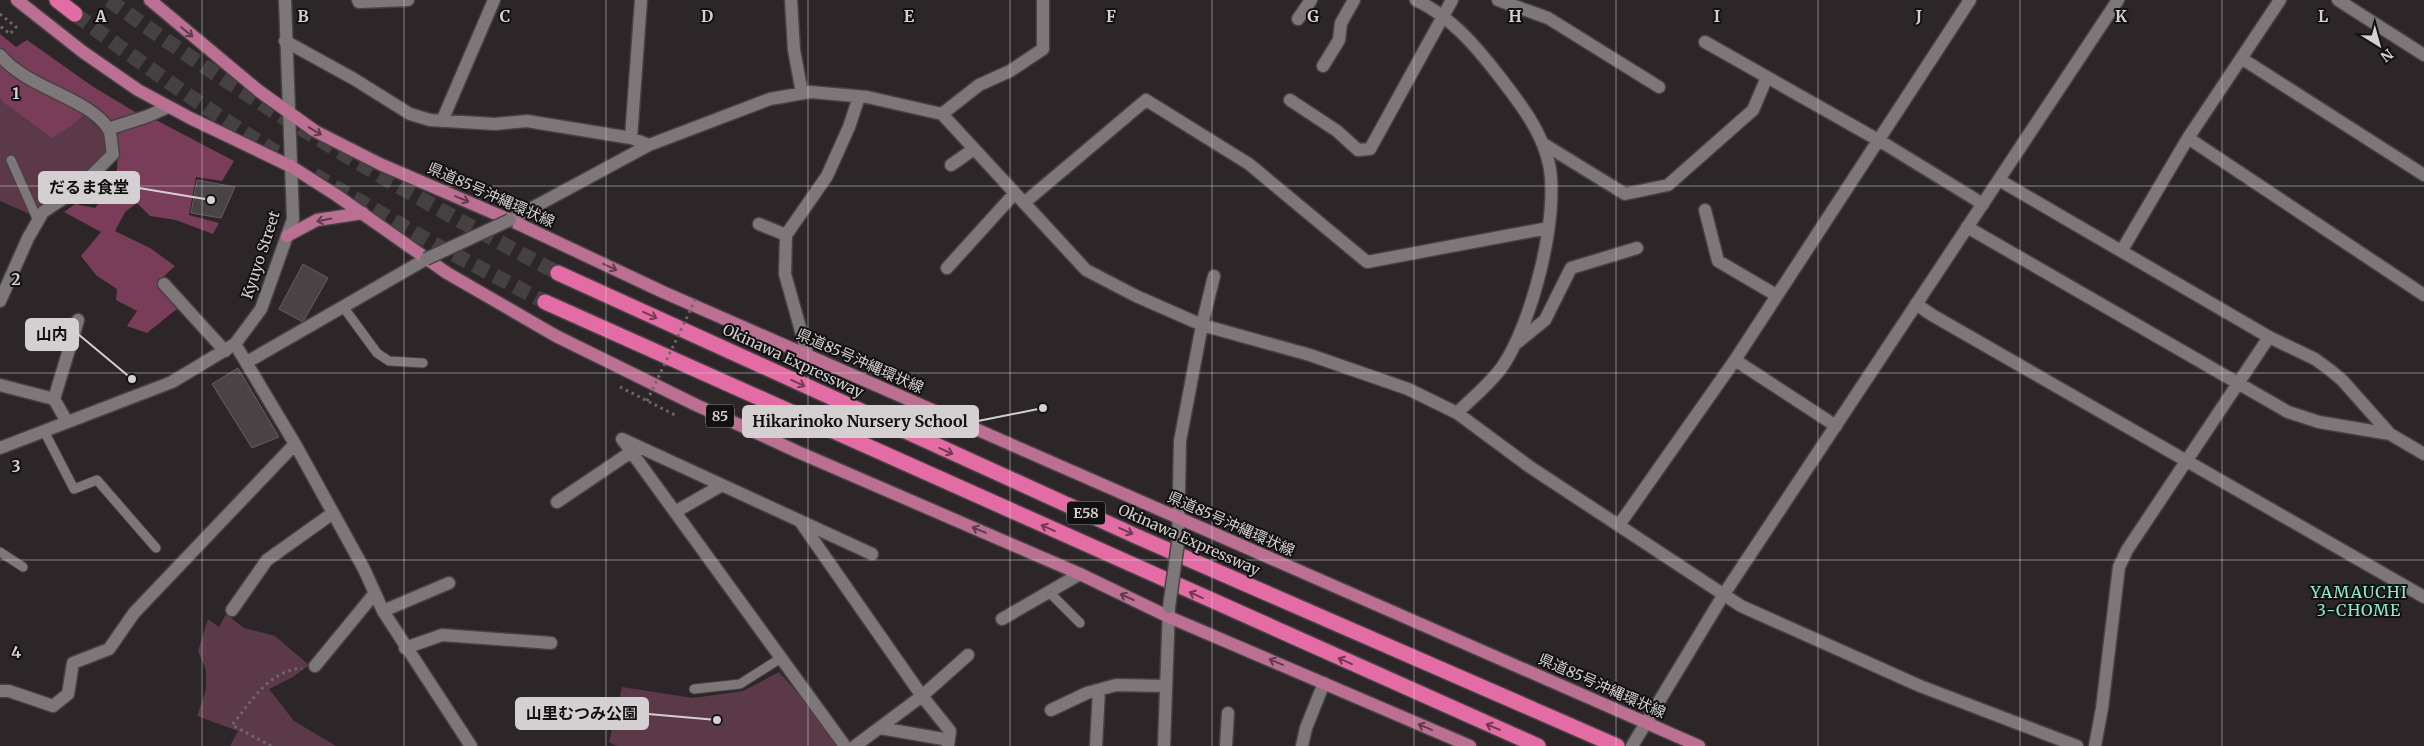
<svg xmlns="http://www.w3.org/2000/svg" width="2424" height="746" font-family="Merriweather,'Noto Sans JP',serif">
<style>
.green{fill:#5c3948}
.forest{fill:#793d59}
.building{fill:#4a4346;stroke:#655e60}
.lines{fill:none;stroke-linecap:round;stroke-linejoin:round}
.highway-tunnel{stroke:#454042;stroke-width:15;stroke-dasharray:15 8;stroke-linecap:butt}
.lane-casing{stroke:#474143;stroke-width:11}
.street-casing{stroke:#474143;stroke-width:15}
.secondary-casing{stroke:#474143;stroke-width:15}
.primary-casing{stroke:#474143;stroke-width:15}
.highway-casing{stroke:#474143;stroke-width:18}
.path{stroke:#6e686a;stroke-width:3;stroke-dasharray:2.5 4;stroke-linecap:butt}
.lane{stroke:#7e777a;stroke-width:9}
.street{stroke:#7e777a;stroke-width:12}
.secondary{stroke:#7e777a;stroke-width:12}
.primary{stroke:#bb7093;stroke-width:12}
.highway{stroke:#e36ca4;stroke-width:15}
.street-bridge-casing{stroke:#474143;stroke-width:15;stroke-linecap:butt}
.path-bridge{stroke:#6e686a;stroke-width:3;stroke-dasharray:2.5 4;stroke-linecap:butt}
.street-bridge{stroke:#7e777a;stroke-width:12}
.oneway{stroke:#5f3b4c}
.oneway2{stroke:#713953}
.grid{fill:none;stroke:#d4d0d2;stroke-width:1;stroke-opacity:0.55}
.labels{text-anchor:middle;stroke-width:4;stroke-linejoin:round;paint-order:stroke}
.shield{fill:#131011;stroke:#9a9698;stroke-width:1}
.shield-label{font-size:14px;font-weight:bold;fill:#d4d0d2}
.street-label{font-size:15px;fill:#d4d0d2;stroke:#131011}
.neighbourhood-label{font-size:16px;letter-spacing:1px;fill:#8aecd1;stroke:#131011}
.grid-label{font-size:16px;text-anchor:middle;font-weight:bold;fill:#d4d0d2;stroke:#131011;stroke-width:4;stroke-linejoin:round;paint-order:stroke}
.leader{fill:none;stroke:#d4d0d2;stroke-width:2}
.callout-dot{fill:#d4d0d2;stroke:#131011;stroke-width:2}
.callout{fill:#d4d0d2;stroke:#d4d0d2;stroke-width:2}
.callout-label{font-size:16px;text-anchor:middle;font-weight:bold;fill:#111}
</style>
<rect width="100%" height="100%" fill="#2c2628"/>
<path class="green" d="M0,82l73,22 32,30 3,15 -26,30 -35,18 -13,19 -34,-15z
M226,614l18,14 31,8 34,29 -16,12 -24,12 25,32 42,25h-106l8,-15 -41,-15 9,-26v-20l-8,-19 10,-32 11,8z
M779,672l61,69 -4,5h-219l-8,-4 13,-55 71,11 50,-7z"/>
<path class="forest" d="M0,34l16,13 11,-7 65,46 48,29 -29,9 -23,-13 -16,14 -20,13 -49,-36 -3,-5z
M156,120l78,41 -12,20 -26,-4 -7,38 30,8 -6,11 -37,-14 -26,-4 -13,-13 -12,9 -10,19 35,17 25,18 -14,13 17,29 -31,25 -20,-7 10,-15 -21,-11 1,-11 -20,-13 -16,-20 20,-24 -37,-20 11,-8 20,4c25,-31 26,-38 18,-76z"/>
<path class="building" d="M197,180l38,7 -14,31 -30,-5z
M303,264l25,14 -25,44 -24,-13z
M238,368l41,69 -27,11 -40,-64z"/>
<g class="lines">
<path class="highway-tunnel" d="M109,0c142,103 293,192 449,273
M75,14c71,53 143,104 219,149
M314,175l122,70 109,57"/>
<g class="lane-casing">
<path id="lane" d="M11,160l27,61
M344,308l33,45 12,8 34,2
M44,431l30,58 23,-9 59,68
M0,552l23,15
M1049,592l31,31
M694,689l46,-5 41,-26"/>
</g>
<g class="street-casing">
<path id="street" d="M358,0l1,2 49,-2
M791,0l3,50 8,43
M1416,0c35,17 59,45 83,76 20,26 43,55 50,88 11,51 -17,160 -47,203 -12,17 -30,31 -45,46
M1498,0l50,18 111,69
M2338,0l86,55
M1298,19l13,-19
M285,41l69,38 56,35 20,6 65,4 32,-3 104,17 18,7
M1705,42l175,99 103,63
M0,55c28,34 87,42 108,73 4,6 3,19 5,26l-34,34 -36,24 -15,26 -28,63
M2241,58l183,117
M1323,66l16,-26 2,-17 13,-23
M1290,100l47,31 21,19 12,-1 82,-149
M942,114l37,-29 31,-14 33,-22v-49
M442,121l52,-121
M108,129l40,-13 20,-9
M631,138l10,-138
M2188,138l236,157
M1542,143l83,51 43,-9 85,-75 14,-33
M951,165l23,-16
M1999,180l270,157 46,22 15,11 12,10 48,54 34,20
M1024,203l122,-103 103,64 118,98 181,-34
M1705,210l13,51 58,34
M510,220l139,-75 121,-46 40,-7 57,5 75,17 144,156 50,26 66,29 108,30 98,34 49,24 73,54 211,139 179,80 157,60
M759,224l27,11
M1967,227l321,185 31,10 71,12
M2122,250l66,-112 92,-138
M947,268l68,-75
M164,284l61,67
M1916,304l16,11 492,282
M1518,342l27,-22 26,-52 66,-20
M235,344l60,100 69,125 19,42 88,135
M808,356l-23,-82 1,-39 41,-59 22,-49 10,-30
M1735,360l101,66
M247,362l179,-103
M0,385l54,14 13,23
M54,399l24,-79
M557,502l74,-50
M675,512l47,-27
M800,521l122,175 28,35 -2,15
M1619,525l116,-165 235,-360
M1178,543l2,-102 22,-116 12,-49
M232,610l35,-50 66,-47
M383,611l66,-28
M1002,619l78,-45
M405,648l37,-13 109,8
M315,666l60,-73
M0,691h9l44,15 15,-12 5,-31 36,-14 25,-36 161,-169
M1051,710l36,-17 29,-8 50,1
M880,728l69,12
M845,746l-223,-307 250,115
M855,746l67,-50 46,-41
M1096,746l3,-56
M1164,746l5,-139
M1226,746l2,-33
M1302,746l4,-18 18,-45
M2095,746l7,-38 17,-141 8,-17 142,-213"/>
</g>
<g class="secondary-casing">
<path id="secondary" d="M0,448l172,-66 63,-38 26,-35 32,-90 -8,-219
M1632,746l92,-152 394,-594"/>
</g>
<g class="primary-casing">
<path id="primary" d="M17,0l66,52 55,38 52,28 102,49 44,28 111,78 109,63 138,68 104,48 282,122 89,43 301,129
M150,0l109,91 56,40 65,33 130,56 153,72 1036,454
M287,236l30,-16 46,-7"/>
</g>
<g class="highway-casing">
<path id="highway" d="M57,0l18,14
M558,273l580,264 479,209
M545,302l993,444"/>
</g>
<path class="path" d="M0,14l16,13 -6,7 -10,-8
M620,387l55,28
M271,746l-39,-21c21,-25 35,-53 70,-57"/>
<use href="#lane" class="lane"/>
<use href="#street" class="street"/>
<use href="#secondary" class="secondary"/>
<use href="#primary" class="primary"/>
<use href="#highway" class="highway"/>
<g class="street-bridge-casing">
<path id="street-bridge" d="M426,259l84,-39
M1169,607l9,-64"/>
</g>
<path class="path-bridge" d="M647,401l50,-105"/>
<use href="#street-bridge" class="street-bridge"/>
</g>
<defs><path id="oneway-shaft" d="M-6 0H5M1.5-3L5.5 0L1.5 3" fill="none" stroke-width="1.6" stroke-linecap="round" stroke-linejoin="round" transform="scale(1.25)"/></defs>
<g class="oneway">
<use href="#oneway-shaft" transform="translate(187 32) rotate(40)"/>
<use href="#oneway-shaft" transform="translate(315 131) rotate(31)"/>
<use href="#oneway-shaft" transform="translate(462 199) rotate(23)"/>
<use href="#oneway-shaft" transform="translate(324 220) rotate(169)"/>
<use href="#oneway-shaft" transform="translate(610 267) rotate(25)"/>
<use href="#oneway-shaft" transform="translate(979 530) rotate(-157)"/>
<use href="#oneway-shaft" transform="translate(1127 597) rotate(-155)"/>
<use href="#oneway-shaft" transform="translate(1276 662) rotate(-157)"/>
<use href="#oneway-shaft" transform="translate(1425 727) rotate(-157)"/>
</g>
<g class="oneway2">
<use href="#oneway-shaft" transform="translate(650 315) rotate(25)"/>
<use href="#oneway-shaft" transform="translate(798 383) rotate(25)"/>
<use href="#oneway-shaft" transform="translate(946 451) rotate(24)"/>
<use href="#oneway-shaft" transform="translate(1048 528) rotate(-156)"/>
<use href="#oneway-shaft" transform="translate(1126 531) rotate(24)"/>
<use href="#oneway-shaft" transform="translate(1196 595) rotate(-156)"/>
<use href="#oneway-shaft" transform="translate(1345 661) rotate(-156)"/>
<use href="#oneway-shaft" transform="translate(1493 727) rotate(-157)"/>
</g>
<path class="grid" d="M202,0v746M404,0v746M606,0v746M808,0v746M1010,0v746M1212,0v746M1414,0v746M1616,0v746M1818,0v746M2020,0v746M2222,0v746M0,186h2424M0,373h2424M0,560h2424"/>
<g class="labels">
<g class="shield">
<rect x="706" y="404.5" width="28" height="23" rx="4"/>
<rect x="1067" y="501.5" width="38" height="23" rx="4"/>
</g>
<g class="shield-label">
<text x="720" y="421">85</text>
<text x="1086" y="518">E58</text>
</g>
<g class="street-label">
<text transform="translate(491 195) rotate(24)" y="5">県道85号沖縄環状線</text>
<text transform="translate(261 255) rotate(-72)" y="5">Kyuyo Street</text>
<text transform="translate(793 361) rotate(25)" y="5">Okinawa Expressway</text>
<text transform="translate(860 361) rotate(24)" y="5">県道85号沖縄環状線</text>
<text transform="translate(1231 524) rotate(24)" y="5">県道85号沖縄環状線</text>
<text transform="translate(1189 540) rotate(24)" y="5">Okinawa Expressway</text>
<text transform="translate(1602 686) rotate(24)" y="5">県道85号沖縄環状線</text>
</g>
<g class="neighbourhood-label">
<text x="2359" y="598">YAMAUCHI<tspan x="2359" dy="18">3-CHOME</tspan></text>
</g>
</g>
<g class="grid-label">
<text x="101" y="22">A</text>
<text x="303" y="22">B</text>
<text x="505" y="22">C</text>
<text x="707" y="22">D</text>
<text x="909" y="22">E</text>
<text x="1111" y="22">F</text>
<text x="1313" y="22">G</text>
<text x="1515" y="22">H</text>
<text x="1717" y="22">I</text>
<text x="1919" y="22">J</text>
<text x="2121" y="22">K</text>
<text x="2323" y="22">L</text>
<text x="16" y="99">1</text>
<text x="16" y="285">2</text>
<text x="16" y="472">3</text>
<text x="16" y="658">4</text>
</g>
<path class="leader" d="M211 200L139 188M132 379L78 334M1043 408L978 421M717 720L648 714"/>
<g class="callout-dot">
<circle cx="211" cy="200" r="5"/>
<circle cx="132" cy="379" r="5"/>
<circle cx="1043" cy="408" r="5"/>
<circle cx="717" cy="720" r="5"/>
</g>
<g class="callout">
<rect x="39" y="172" width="100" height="31" rx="5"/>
<rect x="26" y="319" width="52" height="31" rx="5"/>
<rect x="743" y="406" width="235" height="31" rx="5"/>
<rect x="516" y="698" width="132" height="31" rx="5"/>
</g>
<g class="callout-label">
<text x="89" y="193">だるま食堂</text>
<text x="52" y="340">山内</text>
<text x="860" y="427">Hikarinoko Nursery School</text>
<text x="582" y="719">山里むつみ公園</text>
</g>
<g transform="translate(2379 45) rotate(143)" stroke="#131011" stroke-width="4" paint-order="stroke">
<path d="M0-4L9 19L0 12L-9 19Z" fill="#d4d0d2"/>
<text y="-8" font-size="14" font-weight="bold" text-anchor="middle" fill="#d4d0d2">N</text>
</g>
</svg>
